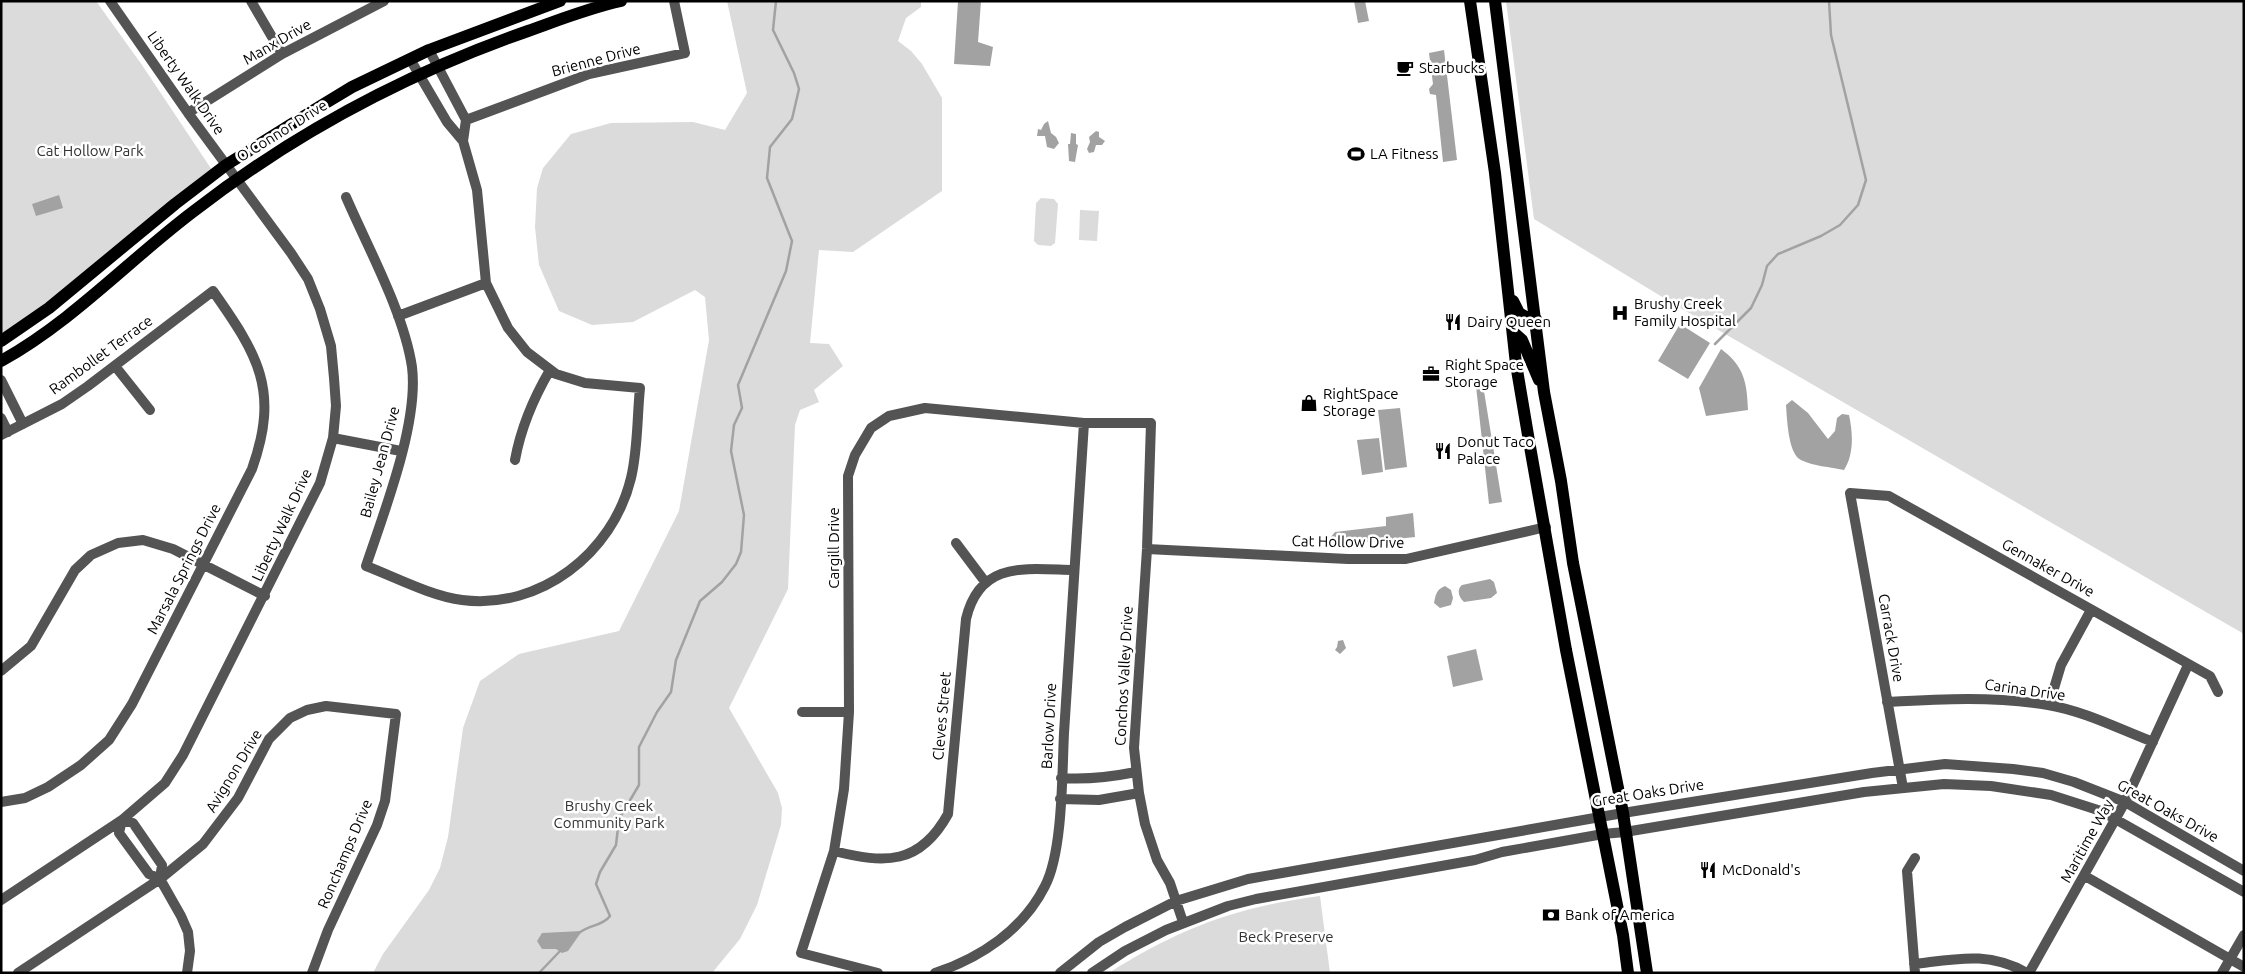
<svg xmlns="http://www.w3.org/2000/svg" width="2245" height="974" font-family="Ubuntu,sans-serif">
<style>
.green{fill:#dbdbdb}
.water{fill:#a2a2a2}
.lines{fill:none;stroke-linecap:round;stroke-linejoin:round}
.stream{stroke:#a2a2a2;stroke-width:2.5}
.minor{stroke:#545454;stroke-width:10}
.major{stroke:#000;stroke-width:12}
.labels{text-anchor:middle;stroke-width:5;stroke-linejoin:round;paint-order:stroke}
.street-label{font-size:15px;fill:#000;stroke:#fff}
.poi-label{font-size:15px;fill:#000;stroke:#fff;text-anchor:start}
.park-label{font-size:15px;fill:#323232;stroke:#fff}
</style>
<rect width="100%" height="100%" fill="#fff"/>
<path class="green" d="M1,1h95l46,64 70,105 -174,140 -37,25z
M727,1h194v6l-15,11 -8,23 13,10 11,13 20,34v93l-89,61 -34,-2 -9,93 19,1 14,22 -29,24 5,12 -19,8 -5,15 -7,164 -59,119 49,85 4,15 -1,17 -24,80 -17,34 -28,34h-339l10,-19 46,-64 11,-22 8,-31 15,-109 17,-47 39,-27 100,-23 60,-120 30,-171 -4,-43 -10,-7 -62,32 -41,3 -33,-14 -20,-46 -4,-38 2,-39 6,-20 28,-34 40,-11 82,-1 32,8 22,-37z
M1506,1h738v633l-562,-325 -148,-90z
M1041,198l13,1 4,5 -3,39 -4,3 -13,-1 -4,-4 2,-38z
M1080,210l19,1 -2,30 -18,-1z
M1320,896l10,77h-221c71,-45 128,-66 211,-77z"/>
<path class="water" d="M958,1h23l-3,41 15,5 -3,19 -36,-2z
M1354,1h11l4,20 -11,2z
M1444,50l13,110 -14,2 -7,-67 -6,-1 -1,-5 4,-5 -4,-31z
M1048,121l3,12 5,4 3,6 -5,6 -7,-2 -2,-11h-8l1,-7 3,1 3,-6z
M1096,131l3,1v5l6,4 -3,4h-6l-2,7 -5,1 -2,-4 3,-7 -1,-5z
M1071,133l5,1v10l2,1 -3,17 -6,-1 -1,-17h2z
M59,195l4,13 -27,8 -4,-12z
M1680,324l30,19 -22,36 -30,-18z
M1721,349c23,17 26,33 27,61l-42,6 -7,-28z
M1483,385l19,117 -13,2 -13,-118z
M1792,400l16,13 20,26 7,-8 2,-13 5,-4 7,1c4,18 5,40 -5,55 -14,-3 -31,-4 -43,-10 -13,-6 -14,-42 -15,-55z
M1400,408l7,59 -22,3 -7,-60z
M1379,438l4,34 -21,3 -5,-35z
M1413,513l2,24 -47,5 -37,-2 -1,-2 5,-6 51,-6v-9z
M1490,579l4,3 3,11 -6,5 -27,4c-5,-4 -8,-12 -2,-17z
M1445,586l6,4 2,8 -2,7 -11,3 -6,-5c2,-9 2,-13 11,-17z
M1343,640l3,8 -6,6 -5,-4 2,-3 1,-6z
M1476,649l7,31 -30,7 -6,-31z
M582,931l-14,20 -6,2 -6,-4h-14l-5,-8 5,-8z"/>
<g class="lines">
<path class="stream" d="M1715,344l36,-36 11,-23 5,-19 11,-12 43,-18 19,-11 18,-20 8,-25 -35,-145 -2,-34
M579,933c9,-8 24,-7 31,-17l-14,-32 4,-12 16,-27 3,-26 20,-34v-38l18,-35 14,-20 5,-32 24,-59 22,-19 14,-18 5,-12 3,-37 -13,-64 3,-26 8,-17 -4,-23 48,-114 6,-30 -25,-63 3,-31 22,-28 7,-30 -5,-16 -21,-43 3,-29
M539,973l22,-23"/>
<path class="minor" d="M251,1l31,53
M429,50l37,70 -3,21
M188,113l94,-59 102,-53
M466,120l123,-46 96,-21 -11,-52
M346,197c22,51 58,116 66,170 7,56 -28,145 -46,199 29,11 65,30 96,34 78,10 151,-47 169,-122 7,-29 6,-61 9,-90l-55,-5 -29,-9 -29,-22 -19,-24 -22,-45 -9,-93 -14,-49 -16,-19 -37,-63
M398,316l88,-33
M115,366l35,44
M1,380l22,44
M1,418l7,14
M1,435l61,-31 26,-18 125,-95c45,64 67,99 39,178l-120,235 -23,36 -28,25 -33,22 -23,11 -24,4
M333,438l68,13
M515,460c6,-33 18,-61 35,-90
M956,543l30,40
M1147,549l201,10h58l140,-32
M1,671l30,-25 44,-76 16,-15 27,-12 25,-3 30,9 92,47
M1887,702c54,-3 107,-6 161,3 36,6 71,24 105,37
M2049,705l12,-40 30,-55
M802,712h47
M1061,778c27,2 50,-1 75,-6
M1903,788l-53,-295 39,3 321,180 8,16
M1060,799l39,1 40,-7
M834,851c51,13 86,14 114,-37l18,-195c14,-59 60,-50 108,-49
M2085,876l159,91
M160,879l-11,-5 -30,-41 3,-13 11,3 29,42 -2,14 21,37 7,16 2,19 -3,22
M1,900l121,-80 43,-37 18,-28 137,-272 13,-45 3,-32 -2,-28 -3,-32 -11,-37 -12,-30 -17,-26 -103,-140 -78,-112
M1914,964c43,-5 74,-13 113,9
M18,973l142,-94 43,-35 35,-46 31,-59 21,-21 17,-8 19,-4 70,8 -11,87 -8,24 -49,105 -16,43
M878,973l-77,-20 33,-102 10,-62 5,-77 -1,-236 7,-21 16,-27 18,-12 36,-8 159,15h67l-4,126 -13,199 5,45 6,31 12,36 13,23 13,39
M935,973c45,-15 88,-43 110,-87 18,-34 17,-113 19,-153 6,-104 13,-207 20,-310
M1060,973l39,-31 26,-15 51,-26 72,-22 375,-66 249,-40 73,-9 68,5 30,4 31,9 51,20 119,69
M1092,973l33,-22 41,-21 62,-24 28,-7 219,-39 27,-8 101,-18 22,-2 239,-40 80,-8 47,2 60,9 50,16 143,81
M1915,973l-8,-102 8,-13
M2029,973l96,-171 63,-137
M2222,973l22,-38"/>
<path class="major" d="M1470,1l25,172 21,191 13,77 37,209 57,285 5,38
M1495,1l49,391 17,89 12,82 50,250 24,160
M1513,301l6,12 12,7 5,-1
M1513,332l9,8 17,40
M1,341l48,-33 126,-104 51,-39 88,-55 38,-23 77,-37 131,-49
M1,361c72,-40 128,-101 193,-150 101,-78 214,-138 334,-180 31,-11 61,-23 93,-30"/>
</g>
<defs>
<g id="cafe-bare" transform="scale(1.35)"><path d="M-5.5-4.5H6V0H3Q3 3.5 0 3.5H-2.5Q-5.5 3.5-5.5 0ZM3-3.2v2h1.7v-2ZM-6 4.5H4V6H-6Z" fill="#000" stroke="#fff" stroke-width="2.5" paint-order="stroke"/></g>
<g id="stadium-bare" transform="scale(1.35)"><path d="M0-5a6.5 5 0 1 0 0 10a6.5 5 0 1 0 0-10ZM-3.5-1.8h7v3.6h-7Z" fill="#000" stroke="#fff" stroke-width="2.5" paint-order="stroke"/></g>
<g id="hospital-bare" transform="scale(1.35)"><path d="M-5-5h3v3.5h4V-5h3V5h-3V1.5h-4V5h-3Z" fill="#000" stroke="#fff" stroke-width="2.5" paint-order="stroke"/></g>
<g id="restaurant-bare" transform="scale(1.35)"><path d="M-5-6h1v4h1v-4h1v4h1v-4h1v5L-1.5 .5V6h-2V.5L-5-1ZM5-6V6H3V1.5H1.5Q1.5-4 5-6Z" fill="#000" stroke="#fff" stroke-width="2.5" paint-order="stroke"/></g>
<g id="office-bare" transform="scale(1.35)"><path d="M-6-3h4V-5.5h4V-3h4V5H-6ZM-1-4.5V-3h2v-1.5ZM-6 0V1H6V0Z" fill="#000" stroke="#fff" stroke-width="2.5" paint-order="stroke"/></g>
<g id="shop-bare" transform="scale(1.35)"><path d="M-5-2.5h2.3a2.7 3.5 0 0 1 5.4 0H5L5.5 6h-11ZM-1.5-2.5h3a1.5 2.3 0 0 0-3 0Z" fill="#000" stroke="#fff" stroke-width="2.5" paint-order="stroke"/></g>
<g id="bank-bare" transform="scale(1.35)"><path d="M-6-4H6V4H-6ZM0-2.3a2.3 2.3 0 1 0 0 4.6a2.3 2.3 0 1 0 0-4.6Z" fill="#000" stroke="#fff" stroke-width="2.5" paint-order="stroke"/></g>
</defs>
<g fill-rule="evenodd">
<use href="#cafe-bare" x="1405" y="68"/>
<use href="#stadium-bare" x="1356" y="154"/>
<use href="#hospital-bare" x="1620" y="313"/>
<use href="#restaurant-bare" x="1453" y="322"/>
<use href="#office-bare" x="1431" y="374"/>
<use href="#shop-bare" x="1309" y="403"/>
<use href="#restaurant-bare" x="1443" y="451"/>
<use href="#restaurant-bare" x="1708" y="870"/>
<use href="#bank-bare" x="1551" y="915"/>
</g>
<g class="labels">
<g class="street-label">
<text transform="translate(277 42) rotate(-30)" y="5">Manx Drive</text>
<text transform="translate(596 60) rotate(-15)" y="5">Brienne Drive</text>
<text transform="translate(186 83) rotate(55)" y="5">Liberty Walk Drive</text>
<text transform="translate(282 131) rotate(-32)" y="5">O'Connor Drive</text>
<text transform="translate(101 355) rotate(-36)" y="5">Rambollet Terrace</text>
<text transform="translate(380 462) rotate(-75)" y="5">Bailey Jean Drive</text>
<text transform="translate(282 525) rotate(-65)" y="5">Liberty Walk Drive</text>
<text transform="translate(1348 542) rotate(1)" y="5">Cat Hollow Drive</text>
<text transform="translate(834 548) rotate(-90)" y="5">Cargill Drive</text>
<text transform="translate(2048 568) rotate(29)" y="5">Gennaker Drive</text>
<text transform="translate(184 569) rotate(-63)" y="5">Marsala Springs Drive</text>
<text transform="translate(1891 638) rotate(80)" y="5">Carrack Drive</text>
<text transform="translate(1124 676) rotate(-87)" y="5">Conchos Valley Drive</text>
<text transform="translate(2025 690) rotate(8)" y="5">Carina Drive</text>
<text transform="translate(942 716) rotate(-85)" y="5">Cleves Street</text>
<text transform="translate(1049 726) rotate(-87)" y="5">Barlow Drive</text>
<text transform="translate(234 771) rotate(-59)" y="5">Avignon Drive</text>
<text transform="translate(1648 793) rotate(-9)" y="5">Great Oaks Drive</text>
<text transform="translate(2168 811) rotate(29)" y="5">Great Oaks Drive</text>
<text transform="translate(2087 841) rotate(-61)" y="5">Maritime Way</text>
<text transform="translate(345 854) rotate(-67)" y="5">Ronchamps Drive</text>
</g>
<g class="poi-label">
<text x="1419" y="73">Starbucks</text>
<text x="1370" y="159">LA Fitness</text>
<text x="1634" y="309">Brushy Creek<tspan x="1634" dy="17">Family Hospital</tspan></text>
<text x="1467" y="327">Dairy Queen</text>
<text x="1445" y="370">Right Space<tspan x="1445" dy="17">Storage</tspan></text>
<text x="1323" y="399">RightSpace<tspan x="1323" dy="17">Storage</tspan></text>
<text x="1457" y="447">Donut Taco<tspan x="1457" dy="17">Palace</tspan></text>
<text x="1722" y="875">McDonald's</text>
<text x="1565" y="920">Bank of America</text>
</g>
<g class="park-label">
<text x="90" y="156">Cat Hollow Park</text>
<text x="609" y="811">Brushy Creek<tspan x="609" dy="17">Community Park</tspan></text>
<text x="1286" y="942">Beck Preserve</text>
</g>
</g>
<rect width="2245" height="974" fill="none" stroke="#000000" stroke-width="5"/>
</svg>
